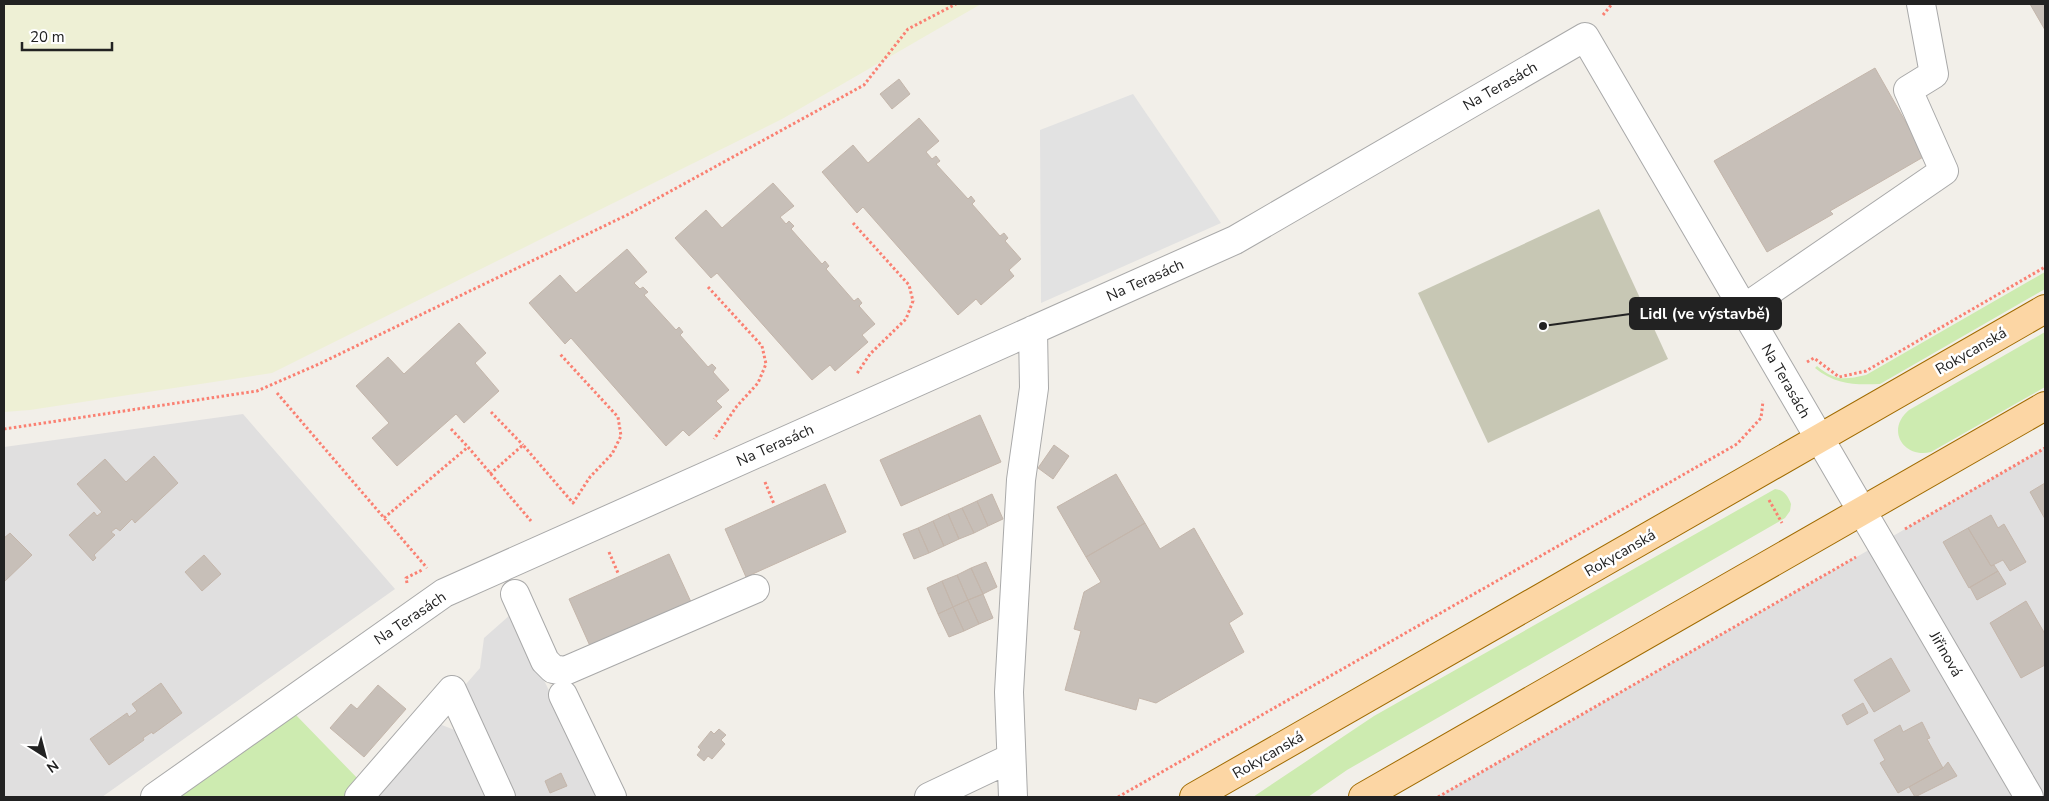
<svg xmlns="http://www.w3.org/2000/svg" width="2049" height="801" font-family="'Nunito Sans',sans-serif">
<style>
.residential{fill:#e0dfdf}
.construction{fill:#c7c7b4}
.farmland{fill:#eef0d5}
.grass{fill:#cdebb0}
.parking{fill:#e2e2e2}
.building{fill:#c7bfb8;stroke:#c4b6ab}
.lines{fill:none;stroke-linecap:round;stroke-linejoin:round}
.minor-casing{stroke:#a9a9a9;stroke-width:30}
.major-casing{stroke:#a06b00;stroke-width:30}
.path{stroke:#fa8072;stroke-width:3;stroke-dasharray:2.5 2.5;stroke-linecap:butt}
.minor{stroke:#fff;stroke-width:28}
.major{stroke:#fcd6a4;stroke-width:28}
.labels{text-anchor:middle;stroke-width:5;stroke-linejoin:round;paint-order:stroke}
.street-label{font-size:15px;fill:#222;stroke:#fff}
.leader{fill:none;stroke:#222;stroke-width:2}
.callout-dot{fill:#222;stroke:#fff;stroke-width:2}
.callout{fill:#222;stroke:#222;stroke-width:2}
.callout-label{font-size:16px;text-anchor:middle;font-weight:bold;fill:#fff}
</style>
<rect width="100%" height="100%" fill="#f2efe9"/>
<path class="residential" d="M243,414l152,175 -293,208h-98v-350z
M2045,448v349h-607l443,-254z
M511,614l91,183h-94l-48,-106 20,-23 4,-30z
M434,722l31,12 28,63h-123z"/>
<path class="construction" d="M1599,209l69,150 -180,84 -70,-150z"/>
<path class="farmland" d="M4,4h977l-199,115 -510,254 -242,37 -26,2z"/>
<path class="grass" d="M2045,272v17l-165,95c-25,1 -44,1 -65,-16l2,-2c18,15 27,14 49,9z
M2045,332v55l-114,65c-27,7 -46,-22 -22,-42z
M1775,489c9,1 13,7 16,15l-1,7 -5,7 -438,252 -39,27h-55l121,-81z
M294,713l66,68 -14,16h-172z"/>
<path class="parking" d="M1133,94l88,129 -180,80 -1,-173z"/>
<path class="building" d="M2030,4h15v26z
M1875,68l50,88 -95,55 3,3 -66,38 -53,-91z
M899,79l11,15 -18,15 -12,-15z
M919,118l20,23 -13,11 6,7 4,-3 4,5 -4,3 32,35 3,-3 4,5 -3,3 28,32 4,-3 4,5 -3,3 16,18 -12,11 5,6 -33,29 -5,-6 -18,16 -95,-108 -6,6 -35,-41 31,-27 15,18z
M773,183l21,23 -14,11 6,7 3,-3 5,5 -3,3 31,35 3,-3 4,5 -3,3 28,32 4,-3 4,5 -3,3 16,18 -13,11 6,7 -33,29 -5,-6 -18,15 -95,-107 -6,5 -36,-40 31,-28 16,18z
M627,249l20,23 -13,11 6,6 3,-2 5,5 -4,3 32,35 3,-3 4,5 -3,3 28,32 4,-3 4,4 -3,4 16,18 -13,11 6,6 -33,29 -6,-6 -17,16 -95,-108 -6,6 -36,-41 31,-28 16,18z
M459,323l27,30 -11,10 24,28 -35,32 -8,-9 -59,52 -25,-28 17,-15 -33,-37 32,-29 16,17z
M980,415l21,47 -100,44 -21,-46z
M1054,445l15,11 -16,23 -15,-11z
M154,456l24,27 -43,40 -3,-4 -12,12 -4,-3 -5,4 4,3 -21,20 2,3 -3,3 -24,-26 25,-23 3,4 5,-4 -25,-28 28,-25 21,23z
M1116,474l29,49 -59,34 -29,-50z
M2045,483v36l-15,-27z
M825,484l21,48 -100,45 -21,-48z
M992,494l11,25 -15,7 -11,-25z
M977,501l11,25 -14,7 -12,-25z
M962,508l12,25 -15,6 -11,-25z
M948,514l11,25 -15,7 -11,-25z
M1991,515l7,13 6,-4 22,38 -16,9 -7,-11 -12,6 -23,-38z
M933,521l11,25 -15,7 -11,-25z
M1145,523l15,26 34,-21 49,86 -14,9 15,29 -88,51 -17,-5 -3,12 -71,-20 16,-59 -7,-2 10,-37 17,-10 -15,-25z
M918,528l11,25 -15,6 -11,-25z
M1968,528l23,38 3,-1 4,6 -29,17 -26,-46z
M10,533l22,22 -28,27v-44z
M669,554l22,48 -101,44 -21,-47z
M204,555l17,19 -19,17 -17,-19z
M986,562l11,25 -14,7 -12,-26z
M971,568l12,26 -15,6 -11,-25z
M1998,571l8,13 -29,16 -7,-13z
M957,575l11,25 -15,7 -11,-26z
M942,581l11,26 -15,7 -11,-26z
M983,594l10,24 -14,6 -11,-24z
M968,600l11,24 -15,7 -11,-24z
M2026,601l19,33v31l-24,13 -31,-55z
M953,607l11,24 -15,6 -11,-23z
M1891,658l19,33 -36,21 -20,-32z
M161,683l21,30 -29,21 -1,-2 -9,6 1,2 -35,25 -19,-26 37,-26 2,4 8,-6 -5,-7z
M378,685l28,24 -42,48 -34,-29 21,-24 6,5z
M1863,703l5,10 -21,12 -5,-10z
M1922,722l8,16 -3,1 16,29 -45,25 -18,-30 5,-3 -11,-20 26,-15 3,7z
M719,729l7,6 -5,5 4,4 -13,15 -4,-3 -4,5 -7,-6 4,-5 -3,-3 13,-16 3,3z
M1948,762l9,14 -42,21 -6,-10 34,-19z
M561,773l6,13 -17,7 -5,-12z"/>
<g class="lines">
<g class="minor-casing">
<path id="minor" d="M1743,309l201,-138 -36,-81 26,-16 -13,-70
M515,594l30,67 8,8 12,2 190,-82
M563,695l49,102
M155,797l289,-204 791,-353 350,-203 444,760
M359,797l93,-107 49,107
M929,797l82,-39
M1013,797l-4,-105 12,-212 13,-92 -1,-58"/>
</g>
<g class="major-casing">
<path id="major" d="M1194,797l851,-488
M1363,797l682,-391"/>
</g>
<path class="path" d="M1603,15l9,-11
M853,223l56,62 4,16 -7,18 -36,35 -14,21
M708,287l54,59 4,18 -8,19 -21,23 -23,33
M1807,362l7,-4 25,19 27,-6 179,-104
M277,393l150,175
M491,412l32,33
M4,429l253,-38 62,-27 310,-150 235,-129 44,-56 48,-25
M451,429l17,18
M490,474l33,-29 50,58 17,-26 22,-23 9,-18 -3,-19 -58,-63
M765,482l9,22
M1769,500l13,23
M384,518l84,-71 63,74
M1905,529l140,-81
M609,552l9,21
M407,583l-1,-5 16,-8
M1118,797l619,-353 24,-26 2,-17
M1438,797l418,-240"/>
<use href="#minor" class="minor"/>
<use href="#major" class="major"/>
</g>
<g class="labels">
<g class="street-label">
<text transform="translate(1500 86) rotate(-30)" y="5">Na Terasách</text>
<text transform="translate(1145 280) rotate(-24)" y="5">Na Terasách</text>
<text transform="translate(1971 351) rotate(-30)" y="5">Rokycanská</text>
<text transform="translate(1786 381) rotate(60)" y="5">Na Terasách</text>
<text transform="translate(775 445) rotate(-24)" y="5">Na Terasách</text>
<text transform="translate(1620 553) rotate(-30)" y="5">Rokycanská</text>
<text transform="translate(410 618) rotate(-34)" y="5">Na Terasách</text>
<text transform="translate(1946 654) rotate(60)" y="5">Jiřinová</text>
<text transform="translate(1268 755) rotate(-30)" y="5">Rokycanská</text>
</g>
</g>
<path class="leader" d="M1543 326L1630 314"/>
<circle class="callout-dot" cx="1543" cy="326" r="5"/>
<rect class="callout" x="1630" y="298" width="151" height="31" rx="5"/>
<g class="callout-label">
<text x="1705" y="319">Lidl (ve výstavbě)</text>
</g>
<rect width="2049" height="801" fill="none" stroke="#222222" stroke-width="10"/>
<g transform="translate(45 756) rotate(144)" stroke="#ffffff" stroke-width="4" paint-order="stroke">
<path d="M0-4L9 19L0 12L-9 19Z" fill="#222222"/>
<text y="-8" font-size="14" font-weight="bold" text-anchor="middle" fill="#222222">N</text>
</g>
<path d="M22 42v8h90v-8" fill="none" stroke="#222222" stroke-width="2.5"/>
<text x="30" y="42" font-size="15" fill="#222222" stroke="#ffffff" stroke-width="4" paint-order="stroke">20 m</text>
</svg>
